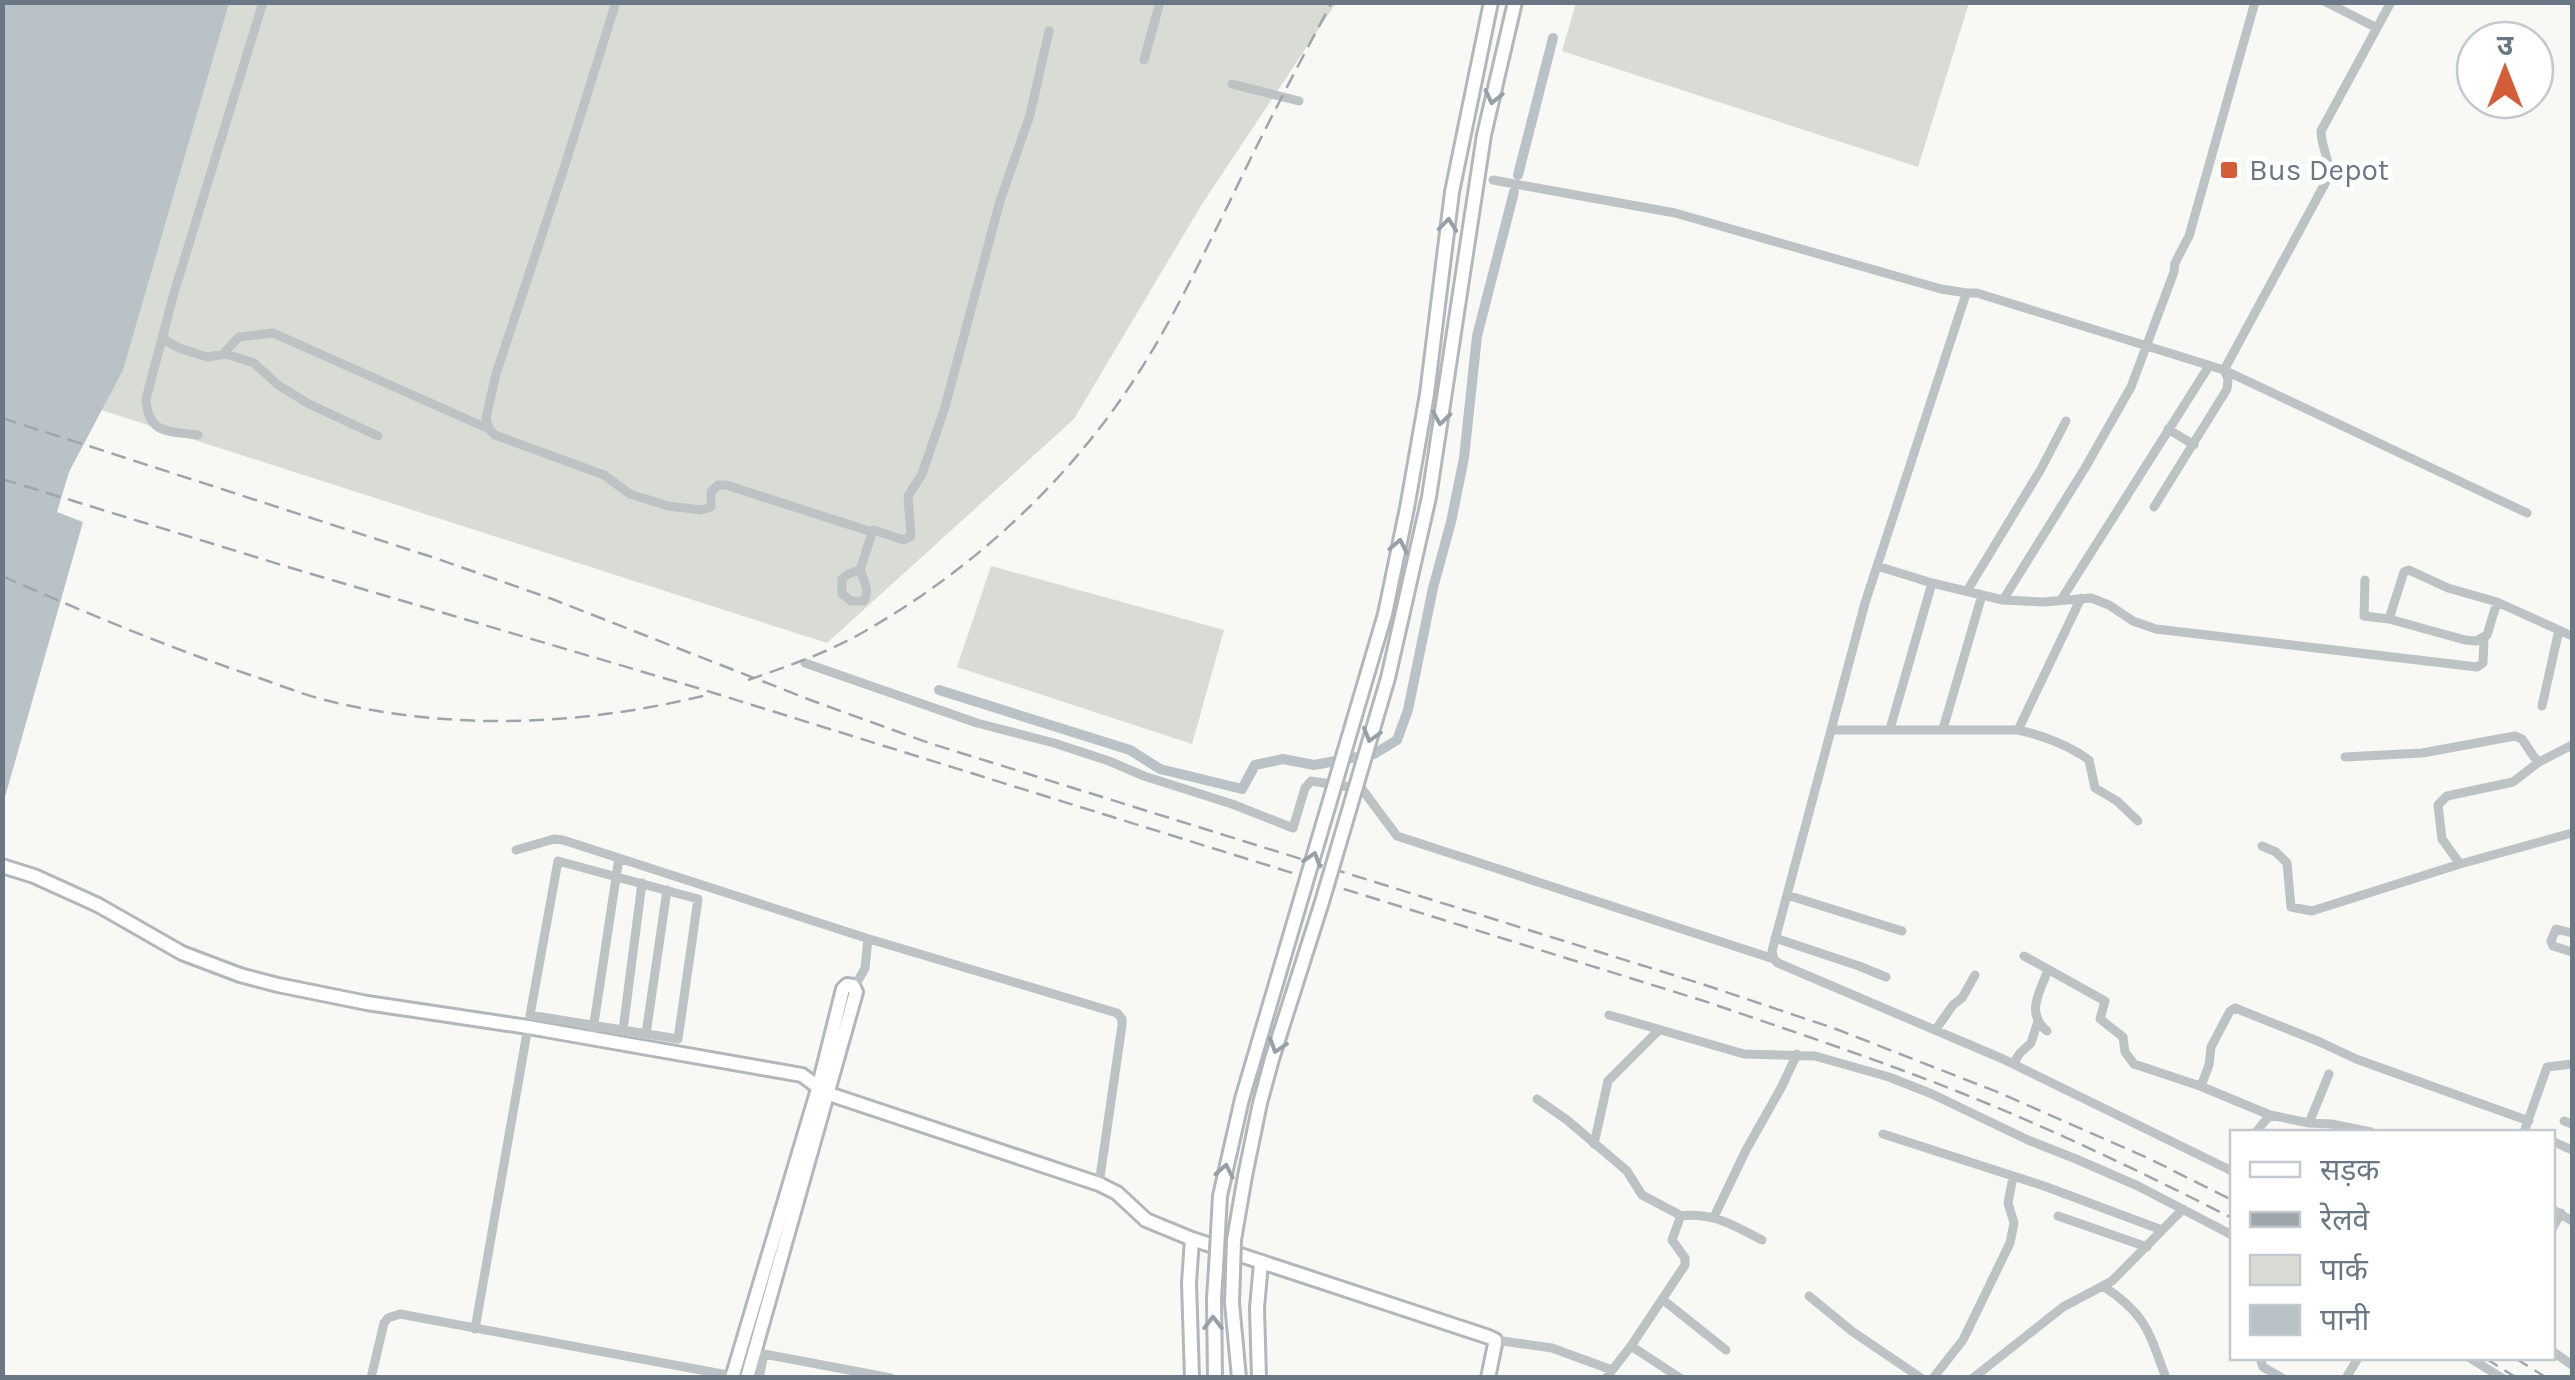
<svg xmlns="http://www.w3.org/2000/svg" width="2575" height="1380" font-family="Karla,'Noto Sans Devanagari',sans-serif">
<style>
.green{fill:#d8dcd5}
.water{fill:#b9c3c7}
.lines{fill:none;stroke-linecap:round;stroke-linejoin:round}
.canal{stroke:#b9c3c7;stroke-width:10}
.secondary-casing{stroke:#b2b7bc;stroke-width:18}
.street{stroke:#bdc2c5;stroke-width:9}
.secondary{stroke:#fff;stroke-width:12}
.rail{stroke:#9fa6ab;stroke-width:2.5;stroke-dasharray:15 8;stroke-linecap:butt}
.secondary-bridge-casing{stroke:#b2b7bc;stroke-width:18;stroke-linecap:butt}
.secondary-bridge{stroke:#fff;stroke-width:12}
.oneway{stroke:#96a0a9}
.poi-dot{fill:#d45e39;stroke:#fff;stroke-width:4}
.labels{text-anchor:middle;stroke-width:10;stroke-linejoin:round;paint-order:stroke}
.poi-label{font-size:30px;fill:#697884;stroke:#fff;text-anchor:start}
</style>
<rect width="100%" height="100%" fill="#f8f8f5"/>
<path class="green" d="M229,3h1107l-134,201 -128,215 -247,224 -726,-233z
M1576,3v-1l393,1 -51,164 -356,-116z
M991,566l233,64 -32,114 -235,-77z"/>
<path class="water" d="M3,2l226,1 -106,367 -54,102 -12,40 26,10 -78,275 -2,3z"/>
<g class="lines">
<path class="canal" d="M1518,175l35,-137
M939,690l191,60 30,19 82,20 13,-24 28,-6 31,6 60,-11 23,-14 11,-30 25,-122 18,-66 13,-64 13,-122 37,-144"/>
<g class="secondary-casing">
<path id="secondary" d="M2,866l32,10 64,29 84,48 58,22 38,10 89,18 161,24 274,48 24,18 273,91 18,9 29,27 46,19 297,98 6,3v4l-7,34
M732,1378l86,-289 25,-100 4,-4 6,1 3,6 -109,386
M1192,1378l-3,-95 3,-44
M1215,1378l-1,-80 2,-30
M1259,1378l-2,-70 4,-45"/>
</g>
<path class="street" d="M616,2l-50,160 -70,212 -10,44 3,11 6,6 109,40 26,19 38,12 33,4 10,-3v-15l7,-7h8l146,47
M2326,2l51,26
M1144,60l16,-58
M1232,84l67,17
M1493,180l182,33 266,76 26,4
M163,333l3,8 13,7 28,9 19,-3 28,9 24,22 31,19 69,32
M222,355l17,-18 34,-4 216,96
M2224,370l303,143
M2168,429l26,16
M198,435c-29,-4 -50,0 -52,-36l28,-106 89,-291
M2154,507l73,-118 1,-10 -4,-9
M1877,566l55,17 71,17 40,2 48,-4 18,7 24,16 23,8 321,38 6,-4 1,-25
M860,570l-12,4 -6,5v15l9,7h13c6,-12 0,-19 -4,-31l13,-40 31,10 7,-4 -3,-40 14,-22 23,-67 55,-206 30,-86 19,-84
M2365,580l-1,36 25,3 76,21 11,1 11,-6 10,-33
M1967,591l74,-122 25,-48
M2003,600l82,-132 46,-81 43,-115 1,-9 14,-27 66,-234
M2061,600l148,-234
M2389,619l15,-47 5,-2 39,18 49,14 75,34
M805,663l172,60 77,20 55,18 35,15 88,28 61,24 12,-40 6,-7 51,8 35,47 377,123
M2542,706l17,-76
M1890,729l42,-146
M1943,729l39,-134
M1831,730h187c24,5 52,16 71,30l6,28 22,13 21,20
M2018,730l63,-132
M2345,757l77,-4 93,-17 7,3 12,18 5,5 33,-17
M2262,846l14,6 11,11 4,44 21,4 148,-47 112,-31
M516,850l38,-11 9,1 303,98 251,75 5,6v6l-23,159
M558,861l140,38 -20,140 -148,-24z
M2460,864l-18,-25 -4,-34 9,-9 66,-14 26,-20
M1787,895l115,36
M2572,933l-16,-4 -5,12 2,5 19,6
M1775,938l84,28 27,11
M2024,956l81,45 -5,18 23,18 2,15 9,12 66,22 70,29 39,8 22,1 40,8
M855,986l10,-18 3,-29
M1609,1015l135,39 71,2 74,21 43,17 96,46 48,19 62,27 94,49
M1936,1029l17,-24 9,-7 13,-23
M593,1030l26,-172
M623,1030l19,-147
M2047,1031c-22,-18 -7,-39 1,-61
M646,1034l21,-144
M2013,1064l7,-11 11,-10 7,-22
M2201,1086l8,-21 2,-18 19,-36 5,-3 85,34 36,17 173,62
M1537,1099l30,21 60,51 15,24 36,19 2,4 -8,22 13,18v7l-54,81 -25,32
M2564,1121l8,3
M2309,1123l20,-49
M2256,1132l14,-17
M2524,1132l23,-65 25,-3
M1883,1134l161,52 118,44
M2552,1141l20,9
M1594,1144l14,-63 51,-51
M2232,1171l-229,-112 -225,-96 -4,-4 -2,-8 93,-348 100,-306 2,-4h10l247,77 104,-192c4,-15 -7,-30 -7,-47l70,-129
M2552,1209l20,12
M1679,1216c35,-4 53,9 83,24
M2058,1216l89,31
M1714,1217l32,-67 35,-62 16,-34
M2552,1229l9,-16
M2103,1286c43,28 46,46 63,92
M1809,1296l44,36 68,46
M1662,1299l64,51
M475,1329l53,-302
M1495,1340l57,8 60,22
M1631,1346l49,32
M2552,1351l20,14
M2260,1358l3,9 19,11
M2470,1358l32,20
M371,1378l13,-55 4,-5 12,-4 333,62
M759,1378l5,-24 127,24
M1933,1378l30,-38 47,-97 4,-20 -6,-20 5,-26
M1973,1378l90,-71 49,-26 71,-72
M2346,1378l12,-20"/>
<use href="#secondary" class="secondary"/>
<path class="rail" d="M2,418l433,140 117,41 261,102 116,42 773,241 134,45 164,64 150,66 82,41
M2,479l286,88 413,122 1003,312c96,33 193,65 287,104 82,34 162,73 241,113
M2,576c84,37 168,72 254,101 21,7 43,16 65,22 127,33 262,27 390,-5
M748,680c40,-14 82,-28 119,-50 108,-62 205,-152 272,-258 34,-53 61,-111 89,-167 33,-69 68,-136 104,-203
M2485,1358l32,20
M2515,1358l32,20"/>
<g class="secondary-bridge-casing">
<path id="secondary-bridge" d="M1216,1268l4,-72 22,-97 143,-485 22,-106 20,-114 25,-202 39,-190
M1239,1378l-7,-75 2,-63 11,-64 15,-73 12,-44 50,-157 66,-224 41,-181 55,-362 31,-133"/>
</g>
<use href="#secondary-bridge" class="secondary-bridge"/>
</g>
<defs><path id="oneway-chevron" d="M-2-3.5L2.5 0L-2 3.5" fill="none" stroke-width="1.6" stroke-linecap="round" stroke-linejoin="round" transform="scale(2.5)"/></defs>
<g class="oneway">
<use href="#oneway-chevron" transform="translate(1493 97) rotate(103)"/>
<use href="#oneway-chevron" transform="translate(1448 225) rotate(-84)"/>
<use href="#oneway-chevron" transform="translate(1441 418) rotate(98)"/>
<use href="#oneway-chevron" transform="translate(1399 546) rotate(-78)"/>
<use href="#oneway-chevron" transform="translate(1371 735) rotate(106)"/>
<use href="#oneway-chevron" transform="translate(1313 859) rotate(-73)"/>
<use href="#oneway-chevron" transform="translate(1277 1046) rotate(108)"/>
<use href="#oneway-chevron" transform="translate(1225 1171) rotate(-79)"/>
<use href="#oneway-chevron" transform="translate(1213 1323) rotate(-90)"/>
</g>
<rect class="poi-dot" x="2219" y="160" width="20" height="20" rx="5"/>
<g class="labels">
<g class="poi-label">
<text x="2249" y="180">Bus Depot</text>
</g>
</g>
<rect width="2575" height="1380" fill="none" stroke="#697884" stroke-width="10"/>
<rect x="2230" y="1130" width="325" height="230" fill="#ffffff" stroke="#c3c9ce" stroke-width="2.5"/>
<rect x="2250" y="1162" width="50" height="15" fill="#ffffff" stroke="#c3c9ce" stroke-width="2.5"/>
<text x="2320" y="1180" font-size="30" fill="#697884">सड़क</text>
<rect x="2250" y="1212" width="50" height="15" fill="#9fa6ab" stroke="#c3c9ce" stroke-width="2.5"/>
<text x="2320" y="1230" font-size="30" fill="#697884">रेलवे</text>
<rect x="2250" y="1255" width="50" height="30" fill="#d8dcd5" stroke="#c3c9ce" stroke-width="2.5"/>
<text x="2320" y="1280" font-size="30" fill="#697884">पार्क</text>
<rect x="2250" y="1305" width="50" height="30" fill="#b9c3c7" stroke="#c3c9ce" stroke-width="2.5"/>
<text x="2320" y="1330" font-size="30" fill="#697884">पानी</text>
<g transform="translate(2505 70)"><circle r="48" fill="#ffffff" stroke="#c3c9ce" stroke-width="2.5"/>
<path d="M0-8L18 38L0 25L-18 38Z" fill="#d45e39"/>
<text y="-15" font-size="28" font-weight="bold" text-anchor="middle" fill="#697884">उ</text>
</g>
</svg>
